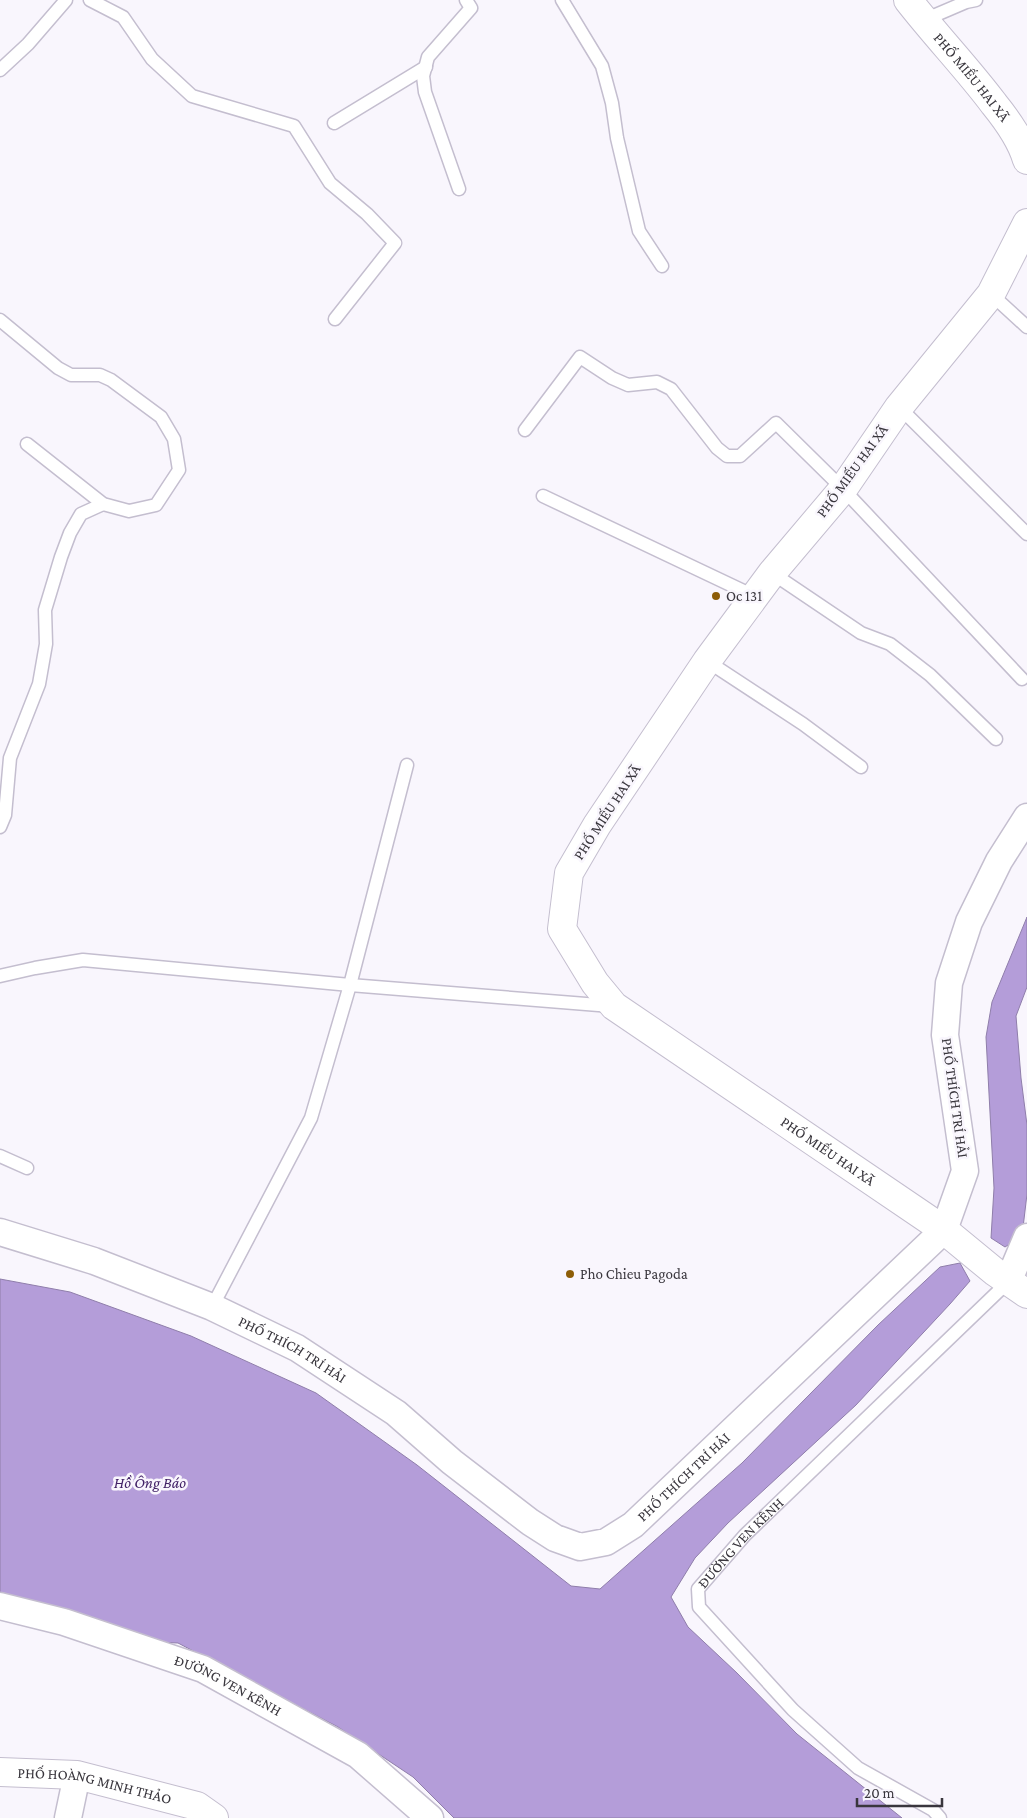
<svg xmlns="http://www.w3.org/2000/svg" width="1027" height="1818" font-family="'Crimson Pro',serif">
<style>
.water{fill:#b49dd9;stroke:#8f7eaa}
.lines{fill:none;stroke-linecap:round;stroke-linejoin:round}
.lane-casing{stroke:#c4becf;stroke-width:15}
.street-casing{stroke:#c4becf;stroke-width:29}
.secondary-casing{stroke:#c4becf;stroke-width:30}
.lane{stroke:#fff;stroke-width:12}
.street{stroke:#fff;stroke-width:26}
.secondary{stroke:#fff;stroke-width:28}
.poi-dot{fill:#8d5d07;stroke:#f9f6fd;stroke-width:2}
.labels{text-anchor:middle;stroke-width:5;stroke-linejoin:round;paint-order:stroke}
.street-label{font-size:15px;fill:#39363d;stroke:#f9f6fd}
.poi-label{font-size:15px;fill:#39363d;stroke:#f9f6fd;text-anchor:start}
.water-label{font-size:16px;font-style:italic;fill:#422267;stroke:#f9f6fd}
</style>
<rect width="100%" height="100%" fill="#f9f6fd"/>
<path class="water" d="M1027,917v70l-11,29 5,62 6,47v69l-5,42 -17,11 -14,-9 3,-50 -8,-151 6,-35z
M960,1263l10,18 -20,23 -94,101 -128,118 -33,35 -24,39 17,30 49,46 60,61 105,84h-448l-41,-41 -75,-50 -160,-84 -25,-1 -153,-47v-316l70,13 121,44 125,57 101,72 154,121 29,3 142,-126 136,-138 62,-58z"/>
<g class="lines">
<g class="lane-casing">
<g id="lane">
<path d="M90,0l33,17 29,42 40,37 102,30 36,57 37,31 28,29 -60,76"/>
<path d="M562,0l40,66 10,37 5,35 22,93 23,35"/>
<path d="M924,20l42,-18 10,-2"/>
<path d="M0,70l28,-26 38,-44"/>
<path d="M334,123l92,-56"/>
<path d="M459,189l-34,-97 -2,-16 5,-19 43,-49 -5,-8"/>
<path d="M991,294l36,33"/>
<path d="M0,320l58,48 13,7h29l11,5 50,37 13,22 5,31 -23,35 -27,6 -26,-7 -76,-60"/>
<path d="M899,407l128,127"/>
<path d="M525,430l55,-73 32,21 16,7 29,-3 14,7 46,59 10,8h13l36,-33 67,66 179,190"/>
<path d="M543,496l211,100"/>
<path d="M772,573l89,60 29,11 40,31 66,64"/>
<path d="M707,661l96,63 58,43"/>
<path d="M0,827l5,-12 5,-57 29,-74 7,-40 -1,-34 16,-53 9,-24 11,-19 22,-10"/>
<path d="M0,976l35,-8 48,-8 267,25 261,21"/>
<path d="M0,1156l27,12"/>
<path d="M212,1307l99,-189 39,-133 57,-220"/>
<path id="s1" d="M940,1818l-7,-8 -75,-42 -65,-58 -94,-103 -1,-18 47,-54 263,-253"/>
</g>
</g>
<g class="street-casing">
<g id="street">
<path id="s2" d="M0,1232l94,29 118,46 85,41 99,65 56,49 78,60 25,16 25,9 26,-5 27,-17 311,-295 21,-59 -20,-136 4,-52 20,-61 30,-61 28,-44"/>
<path d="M1008,1282l19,-45"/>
<path id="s3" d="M0,1606l64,16 139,47 155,86 72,63"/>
<path d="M68,1818l9,-43"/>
</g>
</g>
<g class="secondary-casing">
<g id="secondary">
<path id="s4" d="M908,0c28,36 59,68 86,104 13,16 27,35 33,56"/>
<path id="s5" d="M1027,223l-36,71 -92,113 -56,82 -71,84 -65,88 -110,164 -28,48 -7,56 33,54 19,23 330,224 51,42 32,22"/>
<path id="s6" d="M0,1772l77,3 120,31 17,12"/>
</g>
</g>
<use href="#lane" class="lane"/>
<use href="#street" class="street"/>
<use href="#secondary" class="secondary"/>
</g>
<g class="poi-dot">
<circle cx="716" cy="596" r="5"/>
<circle cx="570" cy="1274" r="5"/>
</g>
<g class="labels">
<g class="street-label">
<text dy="5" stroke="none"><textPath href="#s4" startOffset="100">PHỐ MIẾU HAI XÃ</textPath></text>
<text transform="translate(852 471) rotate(-54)" y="5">PHỐ MIẾU HAI XÃ</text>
<text transform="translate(607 812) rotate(-57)" y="5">PHỐ MIẾU HAI XÃ</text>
<text transform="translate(955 1098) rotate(82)" y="5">PHỐ THÍCH TRÍ HẢI</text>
<text dy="5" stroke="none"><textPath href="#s5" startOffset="1205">PHỐ MIẾU HAI XÃ</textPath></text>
<text dy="5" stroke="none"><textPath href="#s2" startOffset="316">PHỐ THÍCH TRÍ HẢI</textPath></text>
<text dy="5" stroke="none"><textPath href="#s2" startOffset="795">PHỐ THÍCH TRÍ HẢI</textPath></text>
<text dy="5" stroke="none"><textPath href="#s1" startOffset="404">ĐƯỜNG VEN KÊNH</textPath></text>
<text dy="5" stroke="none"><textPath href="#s3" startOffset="242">ĐƯỜNG VEN KÊNH</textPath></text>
<text dy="5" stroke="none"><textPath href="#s6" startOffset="96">PHỐ HOÀNG MINH THẢO</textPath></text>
</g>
<g class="poi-label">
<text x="726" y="601">Oc 131</text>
<text x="580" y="1279">Pho Chieu Pagoda</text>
</g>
<g class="water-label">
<text x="150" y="1488">Hồ Ông Báo</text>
</g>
</g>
<path d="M857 1798v8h85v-8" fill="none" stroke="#39363d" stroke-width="2.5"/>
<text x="864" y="1798" font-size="15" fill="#39363d" stroke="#f9f6fd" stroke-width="4" paint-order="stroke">20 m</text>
</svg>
